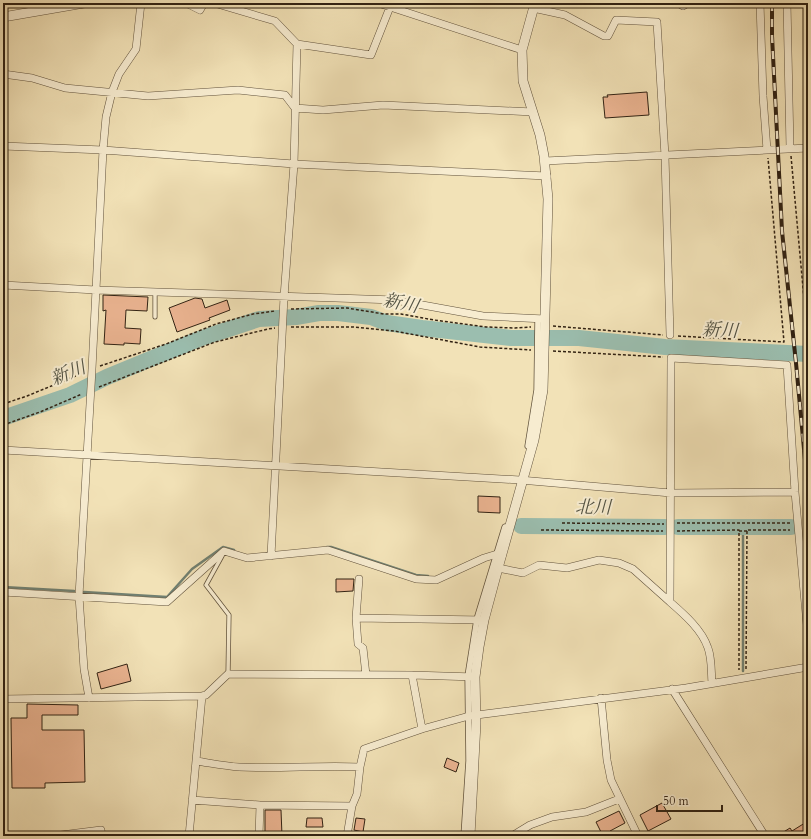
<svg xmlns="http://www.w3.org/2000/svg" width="811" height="839" font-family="Cardo,'Noto Serif JP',serif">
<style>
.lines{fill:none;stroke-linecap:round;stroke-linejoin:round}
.stream{stroke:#718071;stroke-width:2.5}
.river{stroke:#9bbeaf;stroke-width:16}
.building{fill:#ebb491;stroke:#312213}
.service-casing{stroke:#61523c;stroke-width:5}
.pedestrian-casing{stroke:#61523c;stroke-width:7}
.minor-casing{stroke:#61523c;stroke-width:8}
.tertiary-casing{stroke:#61523c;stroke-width:10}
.path{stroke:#312213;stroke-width:1.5;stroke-dasharray:3 2;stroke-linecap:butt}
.service{stroke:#f7ecd0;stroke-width:3.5}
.pedestrian{stroke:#f7ecd0;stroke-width:5.5}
.minor{stroke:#f7ecd0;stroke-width:7}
.tertiary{stroke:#f7ecd0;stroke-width:9}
.rail-casing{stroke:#312213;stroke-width:4}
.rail{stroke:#f7ecd0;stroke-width:2.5;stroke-dasharray:8;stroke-linecap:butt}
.labels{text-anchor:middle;stroke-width:4;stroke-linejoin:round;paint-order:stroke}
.water-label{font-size:18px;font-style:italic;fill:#515142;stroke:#f7ecd0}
</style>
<rect width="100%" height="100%" fill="#f2e2b7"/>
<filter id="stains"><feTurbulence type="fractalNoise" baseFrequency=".005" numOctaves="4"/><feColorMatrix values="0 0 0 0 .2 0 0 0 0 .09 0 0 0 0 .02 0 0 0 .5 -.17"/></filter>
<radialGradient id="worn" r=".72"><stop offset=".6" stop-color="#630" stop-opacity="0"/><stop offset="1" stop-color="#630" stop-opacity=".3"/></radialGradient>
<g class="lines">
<path class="stream" d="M743,527v144
M327,547h4l85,28 12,1
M3,587l71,4
M84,592l83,5 25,-28 31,-22 11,3"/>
<path class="river" d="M3,418l67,-23 37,-18 92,-38 60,-20 37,-2 23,-4h19l33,4 16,6 35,5 89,10h68l86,9 143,7
M521,526l144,1
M678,527h113"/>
</g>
<path class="building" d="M647,92l2,23 -44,3 -2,-21h5l-1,-2z
M103,295l45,2 -1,14 -21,-1 -1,18 16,1 -1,15 -16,-1v2l-20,-1 2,-34 -3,1z
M195,298l7,1 3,9 22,-8 3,10 -21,8 1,2 -33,12 -8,-24z
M478,496l22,1v16l-22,-1z
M336,579h18l-1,12 -17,1z
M127,664l4,17 -30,8 -4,-16z
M27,704l51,1v10h-36v15h42l1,52 -40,1v5h-33l-1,-70h16z
M447,758l12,5 -3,9 -12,-5z
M662,803l9,16 -23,12 -8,-16z
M265,810h16l1,26h-17z
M619,811l6,12 -15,8 3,5h-10l-7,-14z
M307,818h15l1,9h-17z
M356,818l9,1 -2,13 -9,-2z
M808,821v15h-31l13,-8 2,3z"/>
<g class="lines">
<g class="service-casing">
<path id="service" d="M155,317v-25
M222,556l-16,29 23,30 -1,59"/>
</g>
<g class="pedestrian-casing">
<path id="pedestrian" d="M528,446l9,-56 1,-71
M464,836l5,-75 -1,-85 9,-57 28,-92"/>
</g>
<g class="minor-casing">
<path id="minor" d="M186,3l14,7 4,-7
M214,3l61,18 22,23 74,11 19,-48
M378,3l144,47
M678,3l5,3 5,-3
M760,3l3,93 4,54
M787,3l3,145
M533,8l32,7 39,21h4l8,-16 41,2 8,134 5,179
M3,74l29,4 33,10 83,8 90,-6 47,5 10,13 28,2 60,-5 150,7
M3,146l100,4 191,14 253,12
M545,161l263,-13
M3,285l93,5 299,10 88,16 62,3
M3,450l517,30 151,13 124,-1
M271,556l13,-259 10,-133 3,-120
M498,568l25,5 16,-8 28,3 32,-8 20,3 14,6 37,33
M359,579l-3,39 2,26 5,4 3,27
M3,592l164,10 57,-51 23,7 81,-8 88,29 20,1 48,-22 13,-4 5,2
M356,618l128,2
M412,675l10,54
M712,683c-1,-11 0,-24 -4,-35 -6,-18 -23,-33 -38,-46l1,-244 116,7 8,127 13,144
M672,689l93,147
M89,698l-5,-29 -5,-73 13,-227 11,-219 3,-33 6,-25 7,-18 17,-25 5,-46
M601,698l6,62 4,20 27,56
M3,699l199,-3 4,-1 22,-21 184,1 63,2
M196,761c14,2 29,5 43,6 40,2 81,-2 121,0
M192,800l68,5 92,1
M348,835l12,1
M53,836l48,-6 1,6
M189,836l13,-140
M259,836l1,-31
M347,836l5,-30 5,-12 3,-27 4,-18 58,-20 47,-13 217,-28 122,-21
M512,836l18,-11 22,-8 34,-5 33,-13"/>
</g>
<g class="tertiary-casing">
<path id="tertiary" d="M3,17l81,-14
M470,836l6,-113 -1,-46 4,-30 5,-27 14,-52 36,-128 9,-50 5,-191 -4,-43 -4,-21 -17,-54 -1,-31 13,-47"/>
</g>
<path class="path" d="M791,156l17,187
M291,309l56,-1 37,6h17l33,6 52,7 29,1 16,-1
M553,326l110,9
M291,327h62l41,4 86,16 51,3
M678,336l106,6 -16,-184
M553,351l110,6
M100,366l66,-22 50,-20 37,-10 22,-3
M99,387l116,-45 53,-13 7,-1
M3,404l24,-8 56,-23
M3,425l37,-13 42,-18
M562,523l102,1
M677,523h113
M541,530l122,1
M677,531l62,-1v140
M739,531h8
M746,669l1,-139h43"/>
<use href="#service" class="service"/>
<use href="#pedestrian" class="pedestrian"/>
<use href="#minor" class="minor"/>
<use href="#tertiary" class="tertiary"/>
<g class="rail-casing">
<path id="rail" d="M772,3v33l10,195 14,132 12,129"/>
</g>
<use href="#rail" class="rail"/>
</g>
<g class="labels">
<g class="water-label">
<text transform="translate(401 303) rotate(12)" y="6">新川</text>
<text transform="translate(720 330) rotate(3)" y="6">新川</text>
<text transform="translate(68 373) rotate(-22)" y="6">新川</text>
<text transform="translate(593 507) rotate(1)" y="6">北川</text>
</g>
</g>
<rect width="811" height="839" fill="none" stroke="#f2e2b7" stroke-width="16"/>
<rect x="4" y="4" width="803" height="831" fill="none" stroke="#312213" stroke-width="2"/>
<rect x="8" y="8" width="795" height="823" fill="none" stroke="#312213"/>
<path d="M657 805v6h65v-6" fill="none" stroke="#312213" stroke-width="2"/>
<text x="663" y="805" font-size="12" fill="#312213" stroke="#f7ecd0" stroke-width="3" paint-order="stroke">50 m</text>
<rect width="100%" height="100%" filter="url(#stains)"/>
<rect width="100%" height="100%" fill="url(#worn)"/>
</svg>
